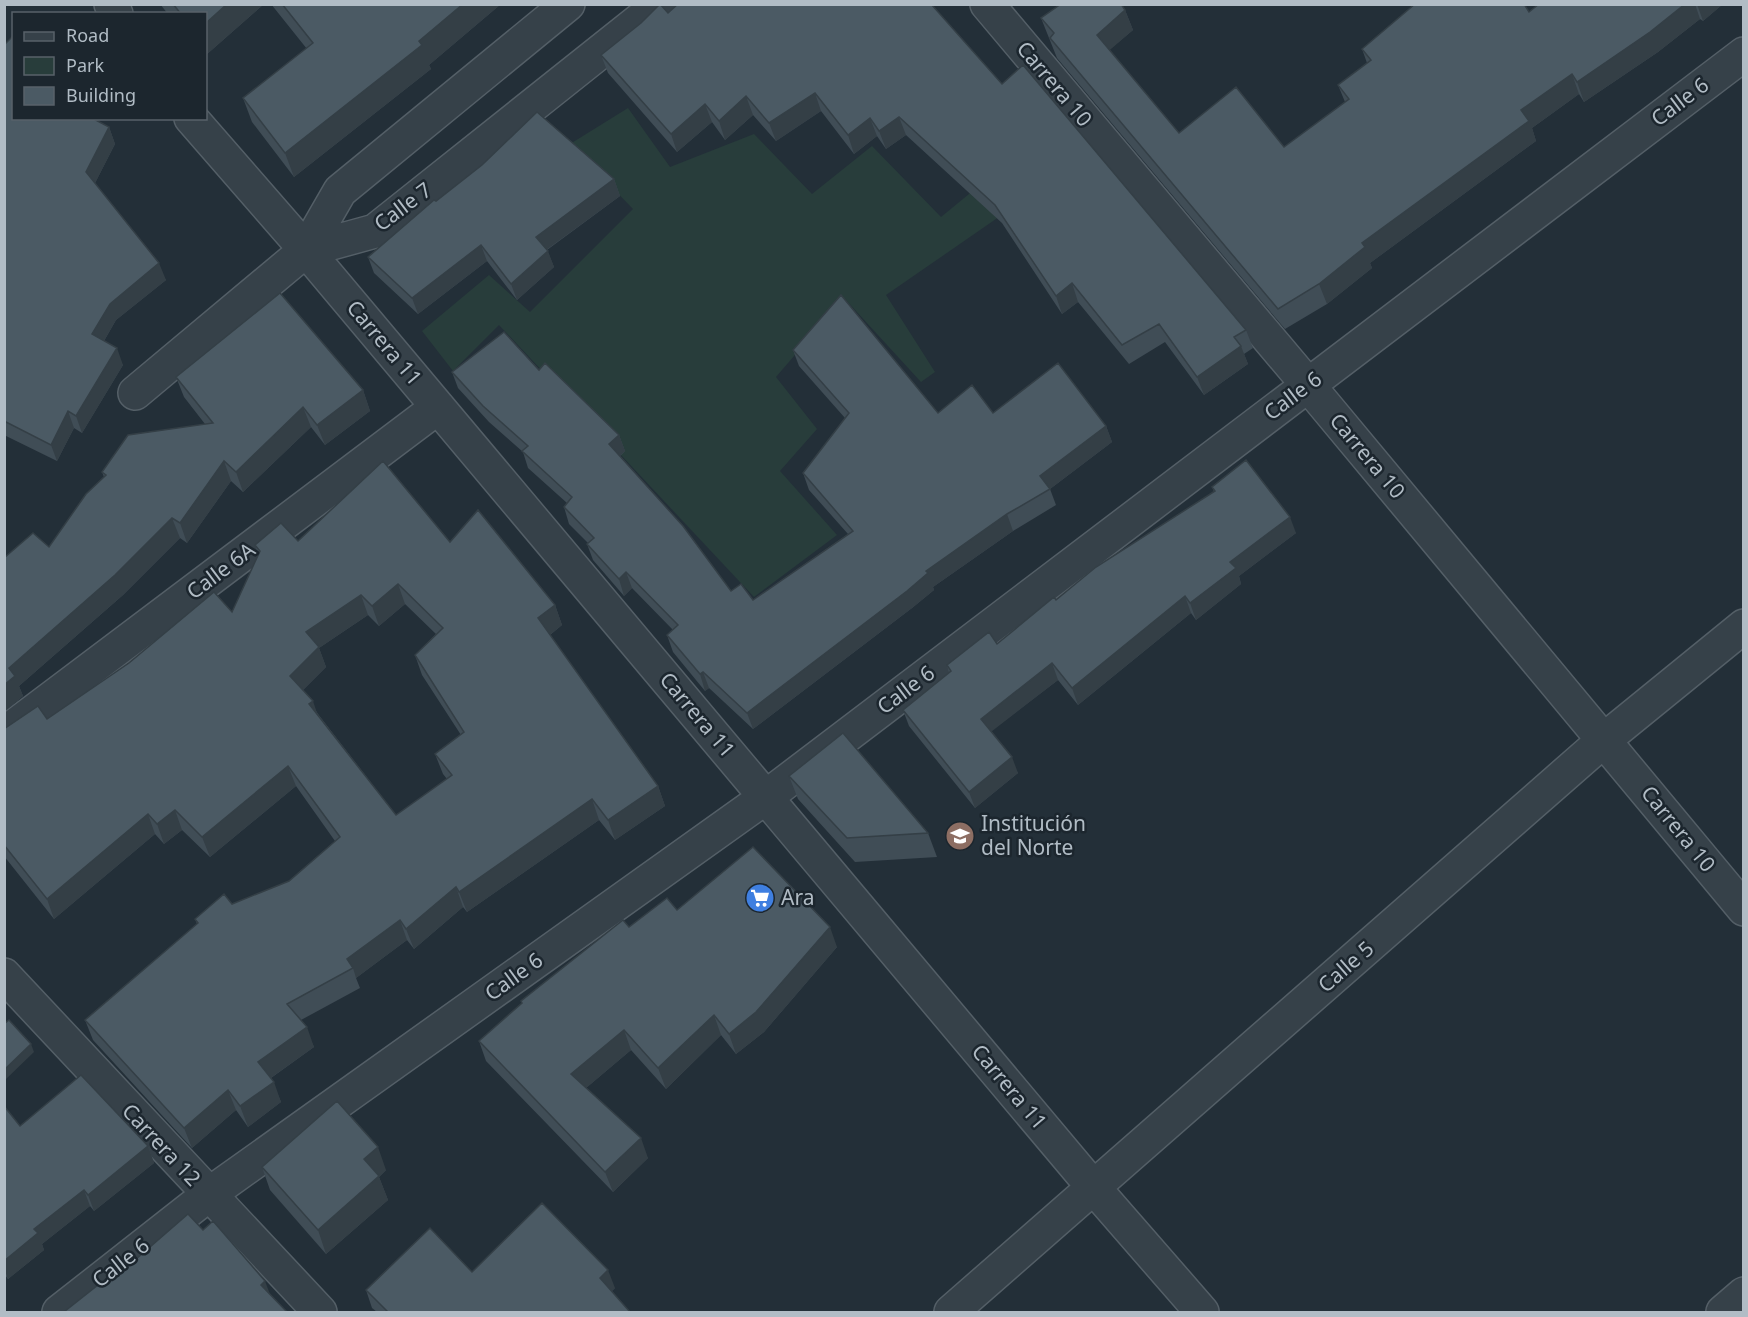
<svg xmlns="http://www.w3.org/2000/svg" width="1748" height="1317" font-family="'Noto Sans',sans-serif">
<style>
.green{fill:#283d3b}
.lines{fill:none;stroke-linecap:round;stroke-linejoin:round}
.minor-casing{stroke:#545f67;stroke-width:36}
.minor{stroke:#364149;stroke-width:33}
.wall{fill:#404d56;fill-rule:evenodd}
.shaded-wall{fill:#343f46}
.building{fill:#4b5a64;stroke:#343f46;stroke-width:1.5;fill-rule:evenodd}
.labels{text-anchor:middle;stroke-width:5;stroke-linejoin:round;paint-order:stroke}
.street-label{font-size:21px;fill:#b1bcc5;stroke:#1c262e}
.poi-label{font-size:21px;fill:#b1bcc5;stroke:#1c262e;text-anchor:start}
</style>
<rect width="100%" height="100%" fill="#232f38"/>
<path class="green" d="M628,108l42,59 84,-33 58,60 60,-48 69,71 107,-88 32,32 -194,134 49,77 -14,10 -77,-84 -68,79 41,52 -37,42 57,64 -83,62 -255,-272 -46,46 -31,-40 67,-56 41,37 103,-103 -63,-65z"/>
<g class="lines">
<g class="minor-casing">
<path id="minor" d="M111,4l5,10
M987,4l321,381 436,524
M191,118l115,132 788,938 108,124
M306,250l69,-19 285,-227
M135,393l171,-143 34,-59 228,-187
M4,734l434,-327
M4,975l316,337
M59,1312l149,-117 558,-398 978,-743
M951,1312l653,-572 140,-114
M1723,1312l21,-18"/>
</g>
<use href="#minor" class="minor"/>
</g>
<path class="wall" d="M160,4h104l-58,51v-41h-38z
M271,4h230l-72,61 2,4 -137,108 -42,-55 -9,-24 64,-49z
M1539,4h184l-20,17 -3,-2 -42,33 -74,50 -5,-8 -47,34 4,13 -166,122 2,5 -45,36 -42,25 -228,-271 -16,-40 84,-8 8,20 -24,20 70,83 105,14 61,-45 -7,-17 29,-22 -5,-14 167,-37z
M668,13l334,71 244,246 7,18 -9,6 4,10 -44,31 -39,-53 -36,22 -51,-62 -16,12 -60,-91 -96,-88 -20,14 -9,-13 -23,18 -33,-43 -45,30 -23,-26 -28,25 -13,-18 -35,30 -69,-79 -7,-18z
M4,45l10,73 95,9 6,17 -20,39 71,97 -50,40 -12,21 19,24 -41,68 -8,-5 -17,33 -53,-26z
M614,179l6,17 -73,54 7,17 -37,33 -30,-39 -69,53 -44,-41 -6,-16 68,-56z
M793,350l145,63h55l113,13 6,16 -62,47 6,16 -43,26 -80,56 1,3 -22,18 -159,121 -44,-41 -4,3 -32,-39 -6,-17 6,-5 -41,-42 -8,8 -31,-36 -6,-16 1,-1 -19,-19 -5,-17 3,-4 -39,-35 -5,-16 -34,-30 -31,-34 -6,-16 87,-2 80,65 6,16 -5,5 111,135 22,9 95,-66 -39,-44 -6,-17 42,-55 -46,-52z
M176,377l187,13 7,21 -45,34 -14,-18 -68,65 -12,-11 -44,62 -7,-5 -57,57 -104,91 4,10 -19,16v-161l2,5 43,-9 55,-70 -2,-5 103,-48 -21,-27z
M1212,487l84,46 -57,43 2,8 -45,36 -5,-7 -113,92 -20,-25 -67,51 27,42 -43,35 -66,-82 -6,-16 46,-37 -2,-8 50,-21 59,-44 158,-108z
M298,541l152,1 105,63 7,20 -12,10 108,151 7,20 -50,34 -16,-20 -132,92 -4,-5 -49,42 -7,-9 -51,38 4,10 -59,32 13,27 -43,31 10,24 -33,25 -12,-17 -44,38 -99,-108 -8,-20 112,-96 -2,-5 94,-38 46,-40 -39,-55 -86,71 -28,-27 -18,14 -9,-10 -101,85 -50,-63v-127l43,-10 185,-107 26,-57 -3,-10zM405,604l31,30 -21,21 7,20 39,60 -26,19 8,20 4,5 -51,36 -78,-101 -15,-24 23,-23 -7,-19 49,-33 11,11z
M789,776l139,57 9,24 -82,5 -57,-63z
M677,910l160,37 -73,85 -28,22 -15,-19 -55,54 -35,-39 -45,38 62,70 -35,34 -127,-131 -7,-20 42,-37v-3l108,-74z
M4,1106l16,20 128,20 6,17 -60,48 -4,-5 -48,38 2,6 -36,29 -3,-4h-1z
M262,1167l124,3 -7,7 9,23 -62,54 -56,-64z
M472,1272l143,16 -4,4 19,20h-253l-5,-4 -6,-18z"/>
<path class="shaded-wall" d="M227,4h37l-58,51v-32z
M463,4h38l-72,61 2,4 -137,108 -9,-24z
M1685,4h10l5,15 -42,33 -74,50 -7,-20z
M1697,4h26l-20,17z
M1125,10l8,20 -29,25 -7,-20z
M1572,74l7,20 -47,34 4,13 -166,122 2,5 -45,36 -8,-20 43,-41 159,-133z
M815,93l6,18 -45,30 -7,-18z
M746,96l7,19 -28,25 -6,-19z
M705,104l7,18 -35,30 -6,-18z
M899,117l7,18 -20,14 -7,-18z
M870,118l7,18 -23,18 -6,-19z
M109,127l6,17 -23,45 -6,-17z
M614,179l6,17 -78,57 -6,-16z
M481,245l6,16 -69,53 -6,-16z
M548,251l6,16 -37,33 -6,-16z
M159,263l7,17 -50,40 -18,31 -6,-17 18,-30z
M1072,283l6,19 -16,12 -6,-18z
M1241,346l7,18 -44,31 -7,-18z
M117,348l6,17 -41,68 -6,-17z
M363,390l7,21 -45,34 -8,-20z
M303,407l8,20 -68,65 -7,-20z
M68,411l6,17 -17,33 -6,-16z
M1106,426l6,16 -62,47 -10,-13z
M619,435l6,16 -10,9 -6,-16z
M224,461l7,20 -44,62 -7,-20z
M1007,514l6,17 -80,56 1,3 -22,18 -159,121 -6,-16 179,-142z
M1290,517l6,16 -57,43 2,8 -45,36 -6,-17 40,-41z
M172,518l8,20 -57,57 -104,91 4,10 -19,16v-27l5,-17z
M626,572l6,16 -8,8 -5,-17z
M398,584l7,20 -26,22 -7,-20z
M361,595l7,20 -49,33 7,19 -29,29 -7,-20 16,-44z
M1185,596l6,17 -113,92 -6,-17z
M555,605l7,20 -16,13 -8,-20z
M1052,663l6,17 -71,55 -6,-16z
M703,672l6,16 -4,3 -5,-17z
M313,701l7,21 -11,-18z
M1012,757l6,16 -43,35 -6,-16z
M288,766l8,20 -86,71 -8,-20z
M658,786l7,20 -50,34 -7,-20z
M592,799l7,21 -132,92 -8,-20z
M175,810l7,20 -18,14 -7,-20z
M148,814l7,20 -101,85 -7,-20z
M456,887l7,20 -49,42 -8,-20z
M400,920l7,20 -51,38 -3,-10 -6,-9z
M830,927l7,20 -73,85 -28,22 -7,-20z
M714,1015l7,20 -55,54 -8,-21z
M307,1027l7,20 -49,35 -7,-20z
M624,1030l7,20 -52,44 -8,-20z
M31,1044l3,8 -30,29v-11z
M274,1082l7,20 -33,25 -8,-21z
M228,1090l8,20 -44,38 -8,-20z
M641,1138l7,20 -35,34 -8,-20z
M148,1146l6,17 -60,48 -6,-16z
M378,1147l8,23 -7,7 9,23 -62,54 -8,-24 46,-71z
M84,1190l6,16 -48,38 2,6 -36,29 -4,-11v-7l30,-32z
M608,1270l7,18 -9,8 -6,-18z
M265,1281l6,16 -10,-12z"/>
<path class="building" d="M173,4h54l-21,19v-9h-25z
M282,4h181l-44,37 3,4 -137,108 -42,-55 70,-55z
M660,4l8,9 10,-9h253l71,80 21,-19 223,265 -12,7 7,9 -44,31 -38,-53 -37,21 -50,-62 -16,13 -61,-91 -96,-88 -20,14 -9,-13 -22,17 -33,-42 -46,30 -23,-27 -27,25 -14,-17 -34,30 -70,-79 40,-32z
M1061,4h60l4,6 -28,25 82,98 57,-46 48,60 65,-48 -11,-14 33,-25 -9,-11 53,-45h109l5,8 10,-8h146l-35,28 -73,50 -5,-8 -51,36 8,11 -167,122 3,4 -46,37 -41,25 -228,-271 4,-5 -13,-15z
M14,35v83h78l17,9 -23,45 73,91 -49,41 -18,30 25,14 -41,68 -8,-5 -17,34 -47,-24v-376z
M537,112l77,67 -78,58 12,14 -37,33 -30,-39 -69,53 -44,-41 66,-57 2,1 46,-36z
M280,293l83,97 -46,35 -14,-18 -67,65 -12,-11 -44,62 -8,-5 -57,57 -106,93 6,8 -11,9v-127l29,-25 16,14 37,-53 20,-19 -4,-3 26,-37 85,-12 -37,-46z
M841,295l97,118 34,-28 21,28 65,-50 48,63 -66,50 10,13 -43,25 -81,57 2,2 -21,18 -160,122 -44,-41 -3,2 -33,-39 11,-10 -52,-53 -7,7 -32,-35 7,-6 -30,-31 8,-10 -50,-46 6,-5 -45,-40 -31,-34 52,-40 35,38 6,-7 74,72 -10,9 74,82 48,65 10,-7 12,16 100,-69 -50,-58 46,-60 -56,-63z
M1246,460l44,57 -60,45 6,6 -46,35 -5,-7 -113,92 -20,-25 -71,56 31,38 -43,35 -66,-82 48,-39 -4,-6 42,-33 8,12 57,-47 2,3 40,-33 119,-76 -3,-4z
M383,461l67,81 28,-32 77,95 -17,13 120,168 -50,34 -16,-21 -133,93 -3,-5 -50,42 -6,-9 -53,39 6,9 -66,36 20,23 -49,35 16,20 -34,24 -12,-16 -44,38 -99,-108 113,-97 -3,-4 29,-25 8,10 57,-23 51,-44 -52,-71 -86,71 -27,-27 -18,14 -9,-10 -101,85 -43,-54v-116l34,-23 9,13 82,-56 85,-71 18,20 28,-61 -5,-6 26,-22 17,18zM398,584l45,44 -28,27 49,77 -29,22 17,21 -56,40 -87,-111 4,-3 -23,-25 29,-29 -13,-15 55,-37 11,11z
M843,733l85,100 -81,5 -58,-62z
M753,847l77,80 -74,85 -27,22 -15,-19 -56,53 -34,-38 -53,44 70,64 -36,34 -126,-131 43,-38 -1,-2 102,-81 6,7 38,-29 10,12z
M9,1020l22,24 -27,26v-46z
M81,1075l67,71 -60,49 -4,-5 -50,39 4,4 -34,28v-155l16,20z
M337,1101l41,46 -14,12 15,17 -61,54 -56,-63z
M542,1203l66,67 -8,8 30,34h-242l-22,-22 64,-62 42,44z
M188,1214l15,16 10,-9 52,60 -4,4 26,27h-229l7,-1 52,-41 3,3z"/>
<defs>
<g id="school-disc" transform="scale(1.5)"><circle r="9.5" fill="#8d6e63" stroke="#1c262e"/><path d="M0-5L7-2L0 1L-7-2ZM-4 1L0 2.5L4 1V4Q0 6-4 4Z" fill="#fff"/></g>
<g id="supermarket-disc" transform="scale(1.5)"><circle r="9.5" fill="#3f7fe0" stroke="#1c262e"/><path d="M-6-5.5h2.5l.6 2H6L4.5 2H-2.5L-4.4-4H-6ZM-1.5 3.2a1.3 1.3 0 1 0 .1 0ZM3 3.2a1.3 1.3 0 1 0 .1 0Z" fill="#fff"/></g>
</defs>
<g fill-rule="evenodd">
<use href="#school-disc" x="960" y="836"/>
<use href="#supermarket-disc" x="760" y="898"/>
</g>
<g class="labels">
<g class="street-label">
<text transform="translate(1054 84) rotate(50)" y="7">Carrera 10</text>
<text transform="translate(1680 102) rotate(-37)" y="7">Calle 6</text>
<text transform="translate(403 207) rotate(-37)" y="7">Calle 7</text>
<text transform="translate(384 343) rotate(50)" y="7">Carrera 11</text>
<text transform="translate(1293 396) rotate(-37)" y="7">Calle 6</text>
<text transform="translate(1367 456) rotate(50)" y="7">Carrera 10</text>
<text transform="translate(221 571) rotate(-37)" y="7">Calle 6A</text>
<text transform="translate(906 690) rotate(-37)" y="7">Calle 6</text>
<text transform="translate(697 715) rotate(50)" y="7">Carrera 11</text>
<text transform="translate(1678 829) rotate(51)" y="7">Carrera 10</text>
<text transform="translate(1346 967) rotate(-41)" y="7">Calle 5</text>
<text transform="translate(514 977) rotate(-36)" y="7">Calle 6</text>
<text transform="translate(1009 1087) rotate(50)" y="7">Carrera 11</text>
<text transform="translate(161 1145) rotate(47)" y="7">Carrera 12</text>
<text transform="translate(121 1263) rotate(-38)" y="7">Calle 6</text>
</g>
<g class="poi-label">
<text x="981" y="831">Institución<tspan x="981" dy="24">del Norte</tspan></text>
<text x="781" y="905">Ara</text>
</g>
</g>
<rect width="1748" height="1317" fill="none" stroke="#b1bcc5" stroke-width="12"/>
<rect x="12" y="12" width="195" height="108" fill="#1c262e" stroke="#58626a" stroke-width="1.5"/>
<rect x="24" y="32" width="30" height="9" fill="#364149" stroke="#58626a" stroke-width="1.5"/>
<text x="66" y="42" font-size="18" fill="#b1bcc5">Road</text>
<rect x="24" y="57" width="30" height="18" fill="#283d3b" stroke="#58626a" stroke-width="1.5"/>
<text x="66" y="72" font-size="18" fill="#b1bcc5">Park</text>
<rect x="24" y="87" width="30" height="18" fill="#4b5a64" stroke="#58626a" stroke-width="1.5"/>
<text x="66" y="102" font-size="18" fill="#b1bcc5">Building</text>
</svg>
